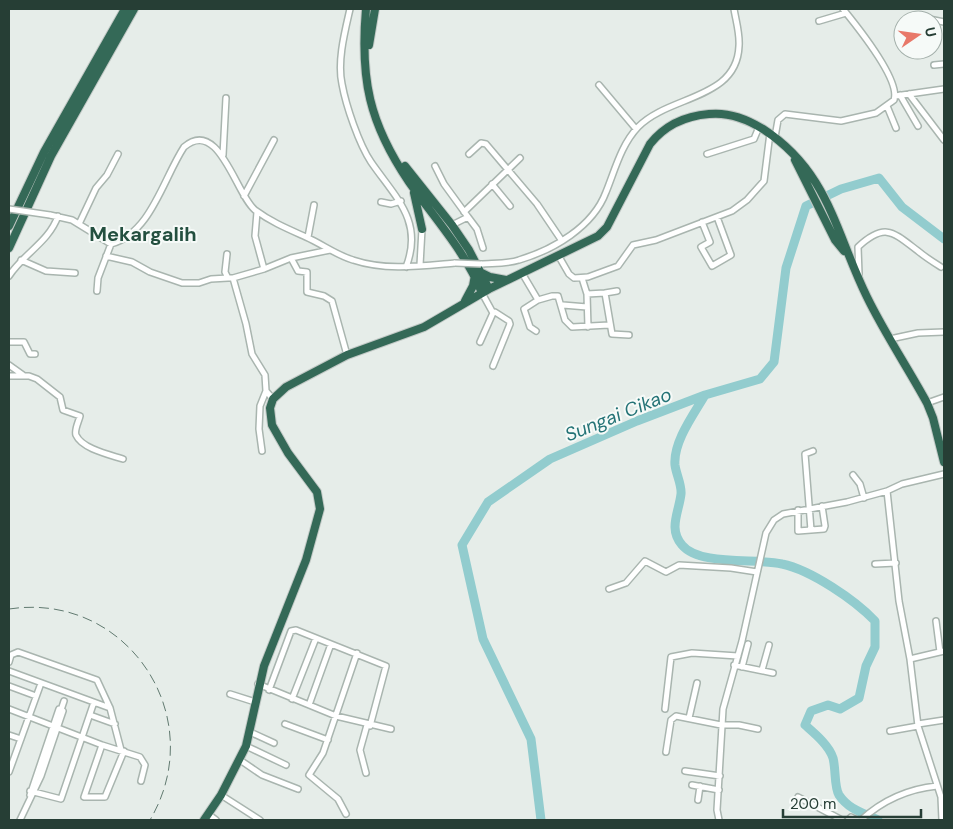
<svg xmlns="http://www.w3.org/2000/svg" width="953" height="829" font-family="'DM Sans',sans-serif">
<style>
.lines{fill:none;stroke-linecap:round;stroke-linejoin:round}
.river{stroke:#92ccce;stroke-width:9}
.minor-casing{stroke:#a9b5af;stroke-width:8}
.highway-casing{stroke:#c2c9c6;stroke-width:10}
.minor{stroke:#fff;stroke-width:5}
.highway{stroke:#346957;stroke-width:8}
.rail{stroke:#617a70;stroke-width:1;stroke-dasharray:10 5;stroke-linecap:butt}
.minor-bridge-casing{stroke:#a9b5af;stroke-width:8;stroke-linecap:butt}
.minor-bridge{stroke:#fff;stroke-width:5}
.labels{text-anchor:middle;stroke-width:4;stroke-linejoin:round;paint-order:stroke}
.water-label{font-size:19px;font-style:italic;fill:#247376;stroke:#f6faf8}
.quarter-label{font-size:20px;font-weight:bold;fill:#234f3f;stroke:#f6faf8}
</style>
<rect width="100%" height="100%" fill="#e6ede9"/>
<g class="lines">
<path class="river" d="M705,395c-11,19 -32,47 -30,70 1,9 7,20 6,29 -2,18 -13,35 1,51 17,21 74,13 100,19 29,6 73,36 93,57v26l-9,19 -7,32 -19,11 -12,-4 -17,6 -6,14c9,8 24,20 28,33 3,11 1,29 6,37 10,15 25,18 39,25
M541,820l-10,-81 -48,-100 -21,-94 26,-43 62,-43 87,-38 68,-26 55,-16 14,-17 12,-94 20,-62 35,-17 38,-11 23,29 42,32"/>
<g class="minor-casing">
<path id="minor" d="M350,9c-5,22 -13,52 -8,75 4,22 17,60 29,78 24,35 53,59 35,105
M921,20l8,-1 15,3
M819,21l27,-8
M934,65l10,-1
M599,85l37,44
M909,94l35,46
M900,95l18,31
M895,96l49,-7
M887,106l9,22
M775,137l3,-17 7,-6 56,7 35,-8 18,-13c7,-20 -38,-75 -51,-91
M469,154l12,-11 5,1 51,60 25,37
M707,154l47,-15 5,-12
M223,155l3,-57
M435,166l9,18 24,33 -16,8
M492,184l18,22
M244,196l30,-56
M381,202l10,2 10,-3
M257,212l-2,24 9,33 27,-11 7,13 9,1v20l17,4 8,5 15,54
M464,212l56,-54
M50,215l22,5 39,24c40,-11 52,-65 73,-97 35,-30 52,48 71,63 16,12 33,19 51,27 16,7 30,18 47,23 33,11 68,6 102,3
M468,217l9,12 6,19
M702,222l8,20 -9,5 11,19 19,-11 -14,-38
M79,224l17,-36 11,-13 11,-21
M308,237l6,-32
M227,254l-2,18 3,6h5l31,-9
M558,255l11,19 5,4 14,-1 30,-11 15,-21 23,-5 76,-29 15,-11 17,-19 6,-48
M106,256l26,6 18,10 32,11h17l12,-4 17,-1
M291,258l39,-8
M21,260l25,11 29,2
M481,264c12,-1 26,0 38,-4 34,-10 74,-33 87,-68 9,-22 15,-47 32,-65 31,-32 99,-27 101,-81 1,-12 -3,-25 -5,-37
M420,265l2,-36
M522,273l16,27 -14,9 6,18 6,4
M859,274l-1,-27c27,-25 35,-15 60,4 7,6 15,11 23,16
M9,276c14,-22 40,-34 49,-60
M233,278l13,46 6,30 13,21 1,16 7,8
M582,278l5,16 18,-1 7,41 17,1
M97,291l1,-13 13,-34
M605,293l12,-2
M587,294l1,33
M538,300l14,-4h6l7,24 7,7 37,-2
M563,305l24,2
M493,313l2,-1 14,9 1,3 -17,42
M890,339l28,-6 26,-1
M9,342h15l6,12h5
M480,342l13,-29 -11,-20
M9,365l14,10
M9,376h20l8,3 23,18 3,13 17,6c-1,5 -6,14 -4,19 6,14 35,20 47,24
M927,403l17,-6
M262,451l-3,-22 1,-23 6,-15
M944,474l-42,10 -15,7 12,110 11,58 8,67 23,71h3
M853,475l7,9 4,14
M798,510v21l26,-2 1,-3 -3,-20
M811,530l-6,-76 8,-3
M875,564l21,-1
M609,589l17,-6 19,-22 21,11 13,-7 52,3 26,4
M936,621l4,31
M910,659l34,-8
M9,662l2,-7 7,-3 79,28 13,28 11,42
M734,665l39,8
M742,667l6,-23
M762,670l7,-25
M9,671l101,37
M258,684l78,32 55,13
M9,686l27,10
M269,690l22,-59 5,-1 90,36 -16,60
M230,694l25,8
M292,699l24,-61
M309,705l22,-61
M9,709l93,36 38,12 5,8 -4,16
M665,709l6,-52 21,-4 46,3
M90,715l25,9
M689,718l8,-35
M285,724l43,16
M918,724l26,-4
M890,731l28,-5
M250,732l24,11
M9,735l12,4
M102,745l-18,52h21l19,-46
M246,746l40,19
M666,752l5,-32 5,-4 45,9h18l19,4
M240,760l22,15 36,14
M685,771l35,5
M9,772l31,-86
M366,773l-6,-23 7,-25
M692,785l27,5
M30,791l31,8 32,-94
M30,795l29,-86 2,1
M221,795l39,25
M798,797l44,23
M941,797l1,23
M698,800l2,-14
M208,814l8,6
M346,814l-8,-15 -29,-24 14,-22 34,-100
M20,820l21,-44 22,-65 -2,-1 3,-9
M719,820l-2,-10 6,-101 19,-68 24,-108 8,-13 9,-6 64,-12 40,-11
M848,820l3,-3 6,3
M861,820c22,-20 46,-31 76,-34"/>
</g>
<g class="highway-casing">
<path id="highway" d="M366,9c-6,70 3,114 43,173 26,37 56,69 73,111
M369,45l6,-36
M795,160l40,80 9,11
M405,166l47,59 17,25 20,39
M414,193l8,36
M9,226l35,-74 81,-143
M9,248l42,-92 83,-147
M482,273l8,4 16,3
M465,301l8,-15 2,-11
M204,820l17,-25 25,-49 18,-80 42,-106 14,-51 -3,-17 -29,-39 -16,-28 -2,-17 3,-9 13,-12 61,-32 77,-28 65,-38 109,-53 9,-9 43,-83c15,-19 35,-28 59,-30 19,-2 38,5 54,15 66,43 72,103 104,168 18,37 41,71 60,106l6,15 11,44"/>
</g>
<use href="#minor" class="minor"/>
<use href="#highway" class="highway"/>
<path class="rail" d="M9,609c118,-18 202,108 141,211"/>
<g class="minor-bridge-casing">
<path id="minor-bridge" d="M9,209l41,6
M455,263l26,1"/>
</g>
<use href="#minor-bridge" class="minor-bridge"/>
</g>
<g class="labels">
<g class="water-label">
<text transform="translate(618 414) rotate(-22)" y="7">Sungai Cikao</text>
</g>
<g class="quarter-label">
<text x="143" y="241">Mekargalih</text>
</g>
</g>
<rect width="953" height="829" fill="none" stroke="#263e35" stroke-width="20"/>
<g transform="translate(918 35) rotate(77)"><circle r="24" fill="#f6faf8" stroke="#a3afaa"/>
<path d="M0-4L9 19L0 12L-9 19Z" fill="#e87869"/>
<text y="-8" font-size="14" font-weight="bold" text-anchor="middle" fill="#263e35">U</text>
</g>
<path d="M783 809v8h138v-8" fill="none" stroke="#263e35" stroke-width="2.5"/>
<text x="790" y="809" font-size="15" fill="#263e35" stroke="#f6faf8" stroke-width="4" paint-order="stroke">200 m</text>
</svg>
